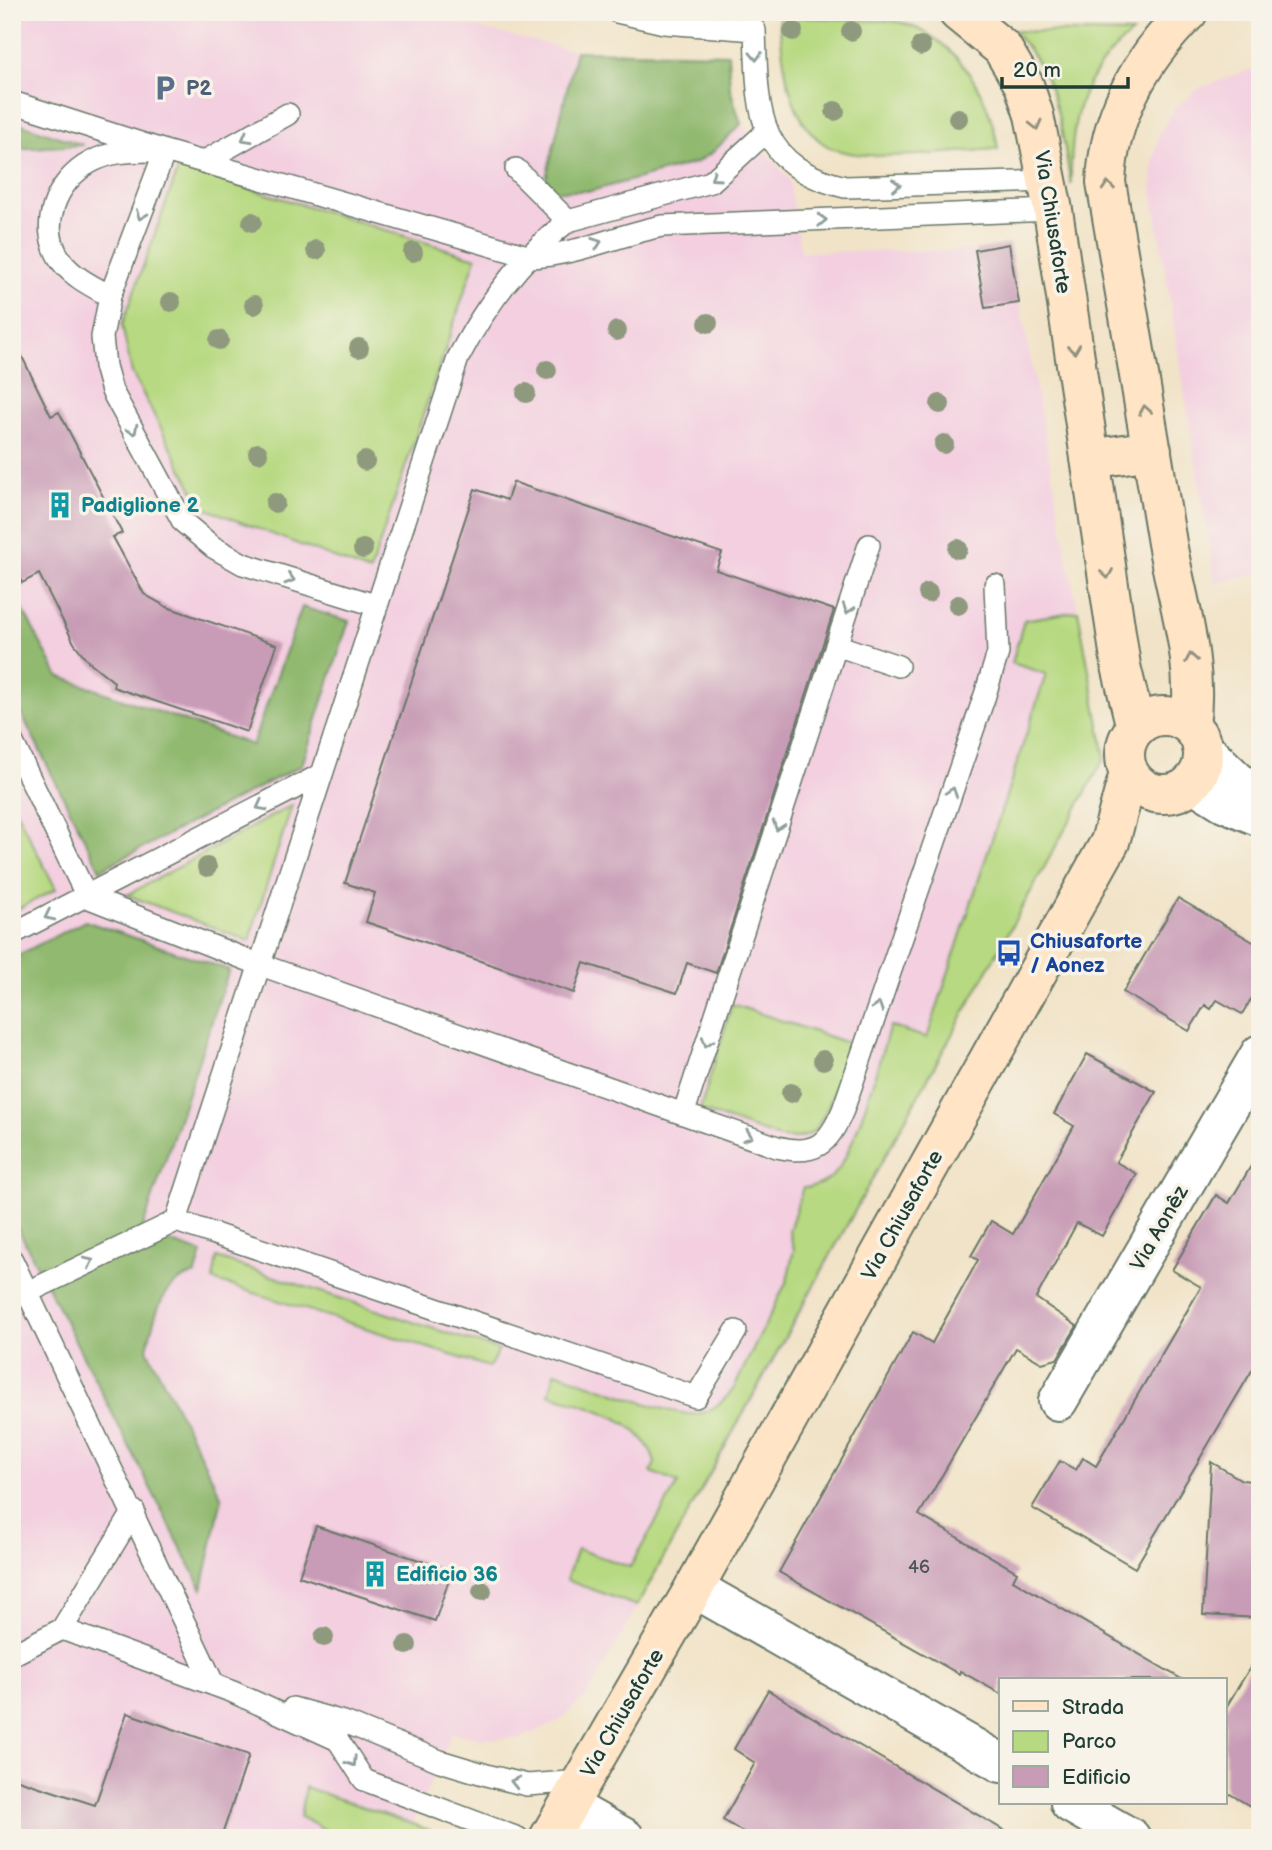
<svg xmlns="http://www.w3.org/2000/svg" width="1272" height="1850" font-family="'Balsamiq Sans',sans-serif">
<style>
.built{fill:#f3cfe0}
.green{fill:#b7d981;stroke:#6b8b5a;stroke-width:2}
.forest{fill:#91b96f;stroke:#587b52;stroke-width:2}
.building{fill:#c89bb6}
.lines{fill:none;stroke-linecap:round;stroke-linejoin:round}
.lane-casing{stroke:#687767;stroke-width:24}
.street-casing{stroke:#687767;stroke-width:42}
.secondary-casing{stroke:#687767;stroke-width:42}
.lane{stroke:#fff;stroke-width:21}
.street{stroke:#fff;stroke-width:38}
.secondary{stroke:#ffe4c6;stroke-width:38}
.tree{fill:#8e997e}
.oneway{stroke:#8f9e9a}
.oneway2{stroke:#8f907d}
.labels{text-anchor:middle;stroke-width:7;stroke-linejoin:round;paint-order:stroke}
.number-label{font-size:18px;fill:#495454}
.service-label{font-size:21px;font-weight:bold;fill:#4e5e75;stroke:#f7f3e8;text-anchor:start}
.street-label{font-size:21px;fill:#1f3d34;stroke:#f7f3e8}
.culture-label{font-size:21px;font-weight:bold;fill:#0d838f;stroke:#f7f3e8;text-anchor:start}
.transit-label{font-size:21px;font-weight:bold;fill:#164399;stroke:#f7f3e8;text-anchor:start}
</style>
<rect width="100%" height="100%" fill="#f7f3e8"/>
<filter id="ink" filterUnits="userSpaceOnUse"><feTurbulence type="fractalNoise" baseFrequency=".0143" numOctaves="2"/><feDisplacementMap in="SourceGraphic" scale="14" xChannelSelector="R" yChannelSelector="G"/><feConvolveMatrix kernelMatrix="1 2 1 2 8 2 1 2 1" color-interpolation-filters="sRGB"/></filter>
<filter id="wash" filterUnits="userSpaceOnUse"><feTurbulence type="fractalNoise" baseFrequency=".00686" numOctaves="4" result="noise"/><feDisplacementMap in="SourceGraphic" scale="28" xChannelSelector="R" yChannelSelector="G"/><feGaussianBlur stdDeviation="1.57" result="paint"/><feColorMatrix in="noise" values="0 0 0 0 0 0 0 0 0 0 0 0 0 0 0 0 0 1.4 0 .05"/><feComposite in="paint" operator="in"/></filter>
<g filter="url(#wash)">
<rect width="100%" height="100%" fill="#f1e3c7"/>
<path class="built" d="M12,12h397l167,39 152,3 2,34 11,36 48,55 12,73 174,-2 34,-6 96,513 -353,646 -165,293 -29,26 -37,16 -40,1 -29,-6 -39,90 32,15h-433z
M1249,70h11v503l-45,10 -63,-394 1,-30 7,-26 16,-26 24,-19z"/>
<path class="green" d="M779,16c29,1 58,3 86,4 12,1 26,0 38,3 55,17 87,72 95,126 -40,2 -143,17 -174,-5 -37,-25 -42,-88 -45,-128z
M1012,31l120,2c-53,43 -62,87 -61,152 -10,-57 -14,-113 -59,-154z
M179,167l297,91 -106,314 -168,-65 -70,-134 -10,-48z
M1078,611l27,146 -468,849 -71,-26 11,-31 53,18 48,-84 -27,-11 4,-9c-13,-47 -66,-55 -106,-69l6,-22c26,8 121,46 142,42 16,-3 26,-13 36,-24l54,-109 7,-32 -5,-18 14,-44c13,1 26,-6 34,-16 20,-26 41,-109 53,-145l37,12 119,-364 -34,-11 12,-43z
M12,803l44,86 -44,23z
M292,805l-43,136 -122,-46z
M732,1004l116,39c-7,21 -20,83 -40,92 -9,4 -18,4 -28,3l-80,-28z
M217,1258l282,92 -10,17 -276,-87z
M305,1787l107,37 17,6 -17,8h-71l-41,-21z"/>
<path class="forest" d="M576,51l152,3 2,34 11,36 -28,28 -18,11 -104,28h-48z
M12,121l71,24 -71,4z
M12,589l46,87 194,69 50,-138 47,14 -47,144 -202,105 -88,-175z
M85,921l144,49 -88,263 61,20 -6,21c-35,7 -42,43 -49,75l75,149 -20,91 -190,-372v-259z"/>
<g id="blocks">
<path class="building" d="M1009,244l10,59 -34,5 -10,-58z
M12,336l39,80 8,-4 63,121 -9,4 31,57 23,13 110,38 -30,87 -134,-45 1,-5 -26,-21 -14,-18 -35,-69 -17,9 -10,-19z
M513,482l209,71 -6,17 118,40 -118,363 -29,-10 -10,30 -93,-30 -10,30 -208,-71 9,-29 -30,-10 130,-394 32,11z
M1178,898l82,48v39l-18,29 -25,-14 -6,9 -6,-4 -16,26 -66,-39z
M1087,1054l69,38 -40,70 21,12 -35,62 -25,-13 -41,75 41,28 -20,33 -15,4 -26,-15 -97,167 98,57 -4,8 170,100h-182v14l-41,-23 -1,3 -180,-102 134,-240 19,11 46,-83 -7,-4 20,-35 22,13 61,-108 -20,-12z
M1260,1151v206l-125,211 -103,-60 28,-47 16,9 7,-12 13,8 105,-179 -29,-17 44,-75 13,8z
M1211,1462l31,18 18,2v136l-57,-3z
M316,1526l136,45 -17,50 -136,-45z
M1260,1651v161l-35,-21v-82z
M768,1690l82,50 167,98h-264l-30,-18 32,-57 -21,-14z
M127,1713l122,42 -28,83h-209v-60l83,27z"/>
</g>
</g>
<g filter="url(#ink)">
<use href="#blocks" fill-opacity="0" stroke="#687767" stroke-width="2"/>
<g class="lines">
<g class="lane-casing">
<path id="lane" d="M617,12l47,11 91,7c3,78 -1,136 90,157l203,-6
M12,102l153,49 366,106c45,-2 87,-22 131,-31l391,-16
M165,151l-55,145 -8,41 3,29 7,25 71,131 30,25 30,17 132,41
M203,162l85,-48
M516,169l52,52
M110,296c-16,-9 -36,-18 -48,-34 -25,-34 -7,-81 29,-100 18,-10 38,-11 58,-11
M836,645l62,21
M12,741l75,156 171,67 519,183c38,9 51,-2 66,-37l142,-415 13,-42 -3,-68
M12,934l310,-160
M684,1112l185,-567
M176,1221l282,-863c27,-52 64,-101 110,-137l143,-39 55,-50
M12,1260l202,425
M28,1292l148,-71 520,176 40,-66
M62,1629l72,-118
M12,1655l50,-26 171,63 105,48 26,40 154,58
M293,1708l54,15 93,38 50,15 37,9 55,-4"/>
</g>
<g class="street-casing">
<path id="street" d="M1202,747l58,56
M1192,782l32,20 34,14
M1058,1401l202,-347
M694,1588l307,175
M1070,1803l61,35
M568,1806l57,32"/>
</g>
<g class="secondary-casing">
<path id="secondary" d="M958,12l44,36 22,37 10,30 19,95 68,456 15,62
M1188,12c-47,47 -79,103 -82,170 21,120 41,241 61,361 11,61 32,120 23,182
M1090,459l62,-9
M1125 755a39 39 0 1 1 78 0a39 39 0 1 1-78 0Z
M549,1838l145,-250 416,-746 19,-69"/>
</g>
<use href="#lane" class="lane"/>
<use href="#street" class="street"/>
<use href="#secondary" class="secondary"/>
</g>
<g class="tree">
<circle cx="793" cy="31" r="10"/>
<circle cx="851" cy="31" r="10"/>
<circle cx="921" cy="46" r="10"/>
<circle cx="835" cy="111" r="10"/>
<circle cx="958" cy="118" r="10"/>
<circle cx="252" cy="222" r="10"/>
<circle cx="316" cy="250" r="10"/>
<circle cx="413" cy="252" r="10"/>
<circle cx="171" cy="302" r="10"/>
<circle cx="254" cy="305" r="10"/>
<circle cx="708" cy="323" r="10"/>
<circle cx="617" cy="331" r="10"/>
<circle cx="219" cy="340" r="10"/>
<circle cx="359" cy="348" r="10"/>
<circle cx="547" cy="370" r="10"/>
<circle cx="526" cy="393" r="10"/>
<circle cx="940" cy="404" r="10"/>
<circle cx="944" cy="444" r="10"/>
<circle cx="258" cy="453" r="10"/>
<circle cx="365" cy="461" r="10"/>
<circle cx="275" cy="503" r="10"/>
<circle cx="363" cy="549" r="10"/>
<circle cx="958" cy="549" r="10"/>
<circle cx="928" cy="593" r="10"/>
<circle cx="958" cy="605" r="10"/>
<circle cx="207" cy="867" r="10"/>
<circle cx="823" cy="1060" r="10"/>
<circle cx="791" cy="1093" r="10"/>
<circle cx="482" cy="1591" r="10"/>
<circle cx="324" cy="1637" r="10"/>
<circle cx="407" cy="1645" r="10"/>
</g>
<defs><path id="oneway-chevron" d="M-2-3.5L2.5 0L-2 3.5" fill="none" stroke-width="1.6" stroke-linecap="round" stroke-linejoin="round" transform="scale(1.75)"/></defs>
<g class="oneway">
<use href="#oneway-chevron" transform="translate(756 56) rotate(88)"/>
<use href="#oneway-chevron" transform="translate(246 138) rotate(151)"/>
<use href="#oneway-chevron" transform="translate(715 177) rotate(145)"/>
<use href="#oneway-chevron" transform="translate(896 185) rotate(-2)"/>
<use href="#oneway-chevron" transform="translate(141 215) rotate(111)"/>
<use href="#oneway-chevron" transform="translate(822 220) rotate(-2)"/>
<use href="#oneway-chevron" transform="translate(597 243) rotate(-20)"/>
<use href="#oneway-chevron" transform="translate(133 430) rotate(63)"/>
<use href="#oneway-chevron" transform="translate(290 579) rotate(17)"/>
<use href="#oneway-chevron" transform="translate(848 609) rotate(108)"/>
<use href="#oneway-chevron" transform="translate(952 792) rotate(-71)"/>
<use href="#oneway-chevron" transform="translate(261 806) rotate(152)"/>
<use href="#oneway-chevron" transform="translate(778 826) rotate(108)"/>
<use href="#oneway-chevron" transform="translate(49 916) rotate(154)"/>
<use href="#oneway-chevron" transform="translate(878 1007) rotate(-71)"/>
<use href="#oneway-chevron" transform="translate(707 1042) rotate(109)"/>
<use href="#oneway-chevron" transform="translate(748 1136) rotate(20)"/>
<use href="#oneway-chevron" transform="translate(89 1262) rotate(-25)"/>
<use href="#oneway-chevron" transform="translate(352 1762) rotate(57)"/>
<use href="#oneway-chevron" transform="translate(515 1782) rotate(-167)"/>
</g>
<g class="oneway2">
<use href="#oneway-chevron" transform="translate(1036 125) rotate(76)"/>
<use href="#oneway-chevron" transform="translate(1108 186) rotate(-95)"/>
<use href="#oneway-chevron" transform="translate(1074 349) rotate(82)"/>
<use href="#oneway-chevron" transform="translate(1145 410) rotate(-100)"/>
<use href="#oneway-chevron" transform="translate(1107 574) rotate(81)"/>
<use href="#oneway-chevron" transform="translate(1191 658) rotate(-100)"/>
</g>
</g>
<defs>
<g id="parking-bare" transform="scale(2.1)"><path d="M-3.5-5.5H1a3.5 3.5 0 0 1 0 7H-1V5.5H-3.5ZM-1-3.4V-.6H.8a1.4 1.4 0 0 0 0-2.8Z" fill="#5c6f8a" stroke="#f7f3e8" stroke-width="2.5" paint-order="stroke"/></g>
<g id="building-bare" transform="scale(2.1)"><path d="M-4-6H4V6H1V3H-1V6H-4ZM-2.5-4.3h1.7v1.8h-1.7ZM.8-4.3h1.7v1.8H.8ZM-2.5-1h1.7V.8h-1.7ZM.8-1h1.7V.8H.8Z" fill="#0f9aa8" stroke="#f7f3e8" stroke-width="2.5" paint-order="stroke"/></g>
<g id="bus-bare" transform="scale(2.1)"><path d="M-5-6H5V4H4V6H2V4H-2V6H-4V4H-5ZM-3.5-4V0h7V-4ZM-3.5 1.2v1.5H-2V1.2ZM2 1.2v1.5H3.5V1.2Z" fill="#1a4fb4" stroke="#f7f3e8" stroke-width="2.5" paint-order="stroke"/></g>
</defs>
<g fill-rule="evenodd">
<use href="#parking-bare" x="165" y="88"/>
<use href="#building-bare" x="60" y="505"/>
<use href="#bus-bare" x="1009" y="953"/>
<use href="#building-bare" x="375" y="1574"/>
</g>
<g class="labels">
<g class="number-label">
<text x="919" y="1573">46</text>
</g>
<g class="service-label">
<text x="186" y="95">P2</text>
</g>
<g class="street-label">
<text transform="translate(1053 222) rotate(81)" y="7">Via Chiusaforte</text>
<text transform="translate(902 1215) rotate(-61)" y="7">Via Chiusaforte</text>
<text transform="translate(1159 1228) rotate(-60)" y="7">Via Aonêz</text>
<text transform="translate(622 1713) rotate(-60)" y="7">Via Chiusaforte</text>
</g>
<g class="culture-label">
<text x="81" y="512">Padiglione 2</text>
<text x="396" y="1581">Edificio 36</text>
</g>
<g class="transit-label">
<text x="1030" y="948">Chiusaforte<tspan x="1030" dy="24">/ Aonez</tspan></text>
</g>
</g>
<rect width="1272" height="1850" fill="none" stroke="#f7f3e8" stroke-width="42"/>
<rect x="999" y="1678" width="228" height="126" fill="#f7f3e8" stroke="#a1aaa0" stroke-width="2"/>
<rect x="1013" y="1701" width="35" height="10" fill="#ffe4c6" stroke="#a1aaa0" stroke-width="2"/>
<text x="1062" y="1714" font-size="21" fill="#1f3d34">Strada</text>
<rect x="1013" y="1731" width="35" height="21" fill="#b7d981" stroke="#a1aaa0" stroke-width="2"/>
<text x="1062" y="1748" font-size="21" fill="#1f3d34">Parco</text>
<rect x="1013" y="1766" width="35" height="21" fill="#c89bb6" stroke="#a1aaa0" stroke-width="2"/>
<text x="1062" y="1784" font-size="21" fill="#1f3d34">Edificio</text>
<path d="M1002 77v10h126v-10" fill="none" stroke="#1f3d34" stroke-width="3.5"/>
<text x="1013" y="77" font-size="21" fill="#1f3d34" stroke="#f7f3e8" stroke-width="5" paint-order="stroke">20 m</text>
</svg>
